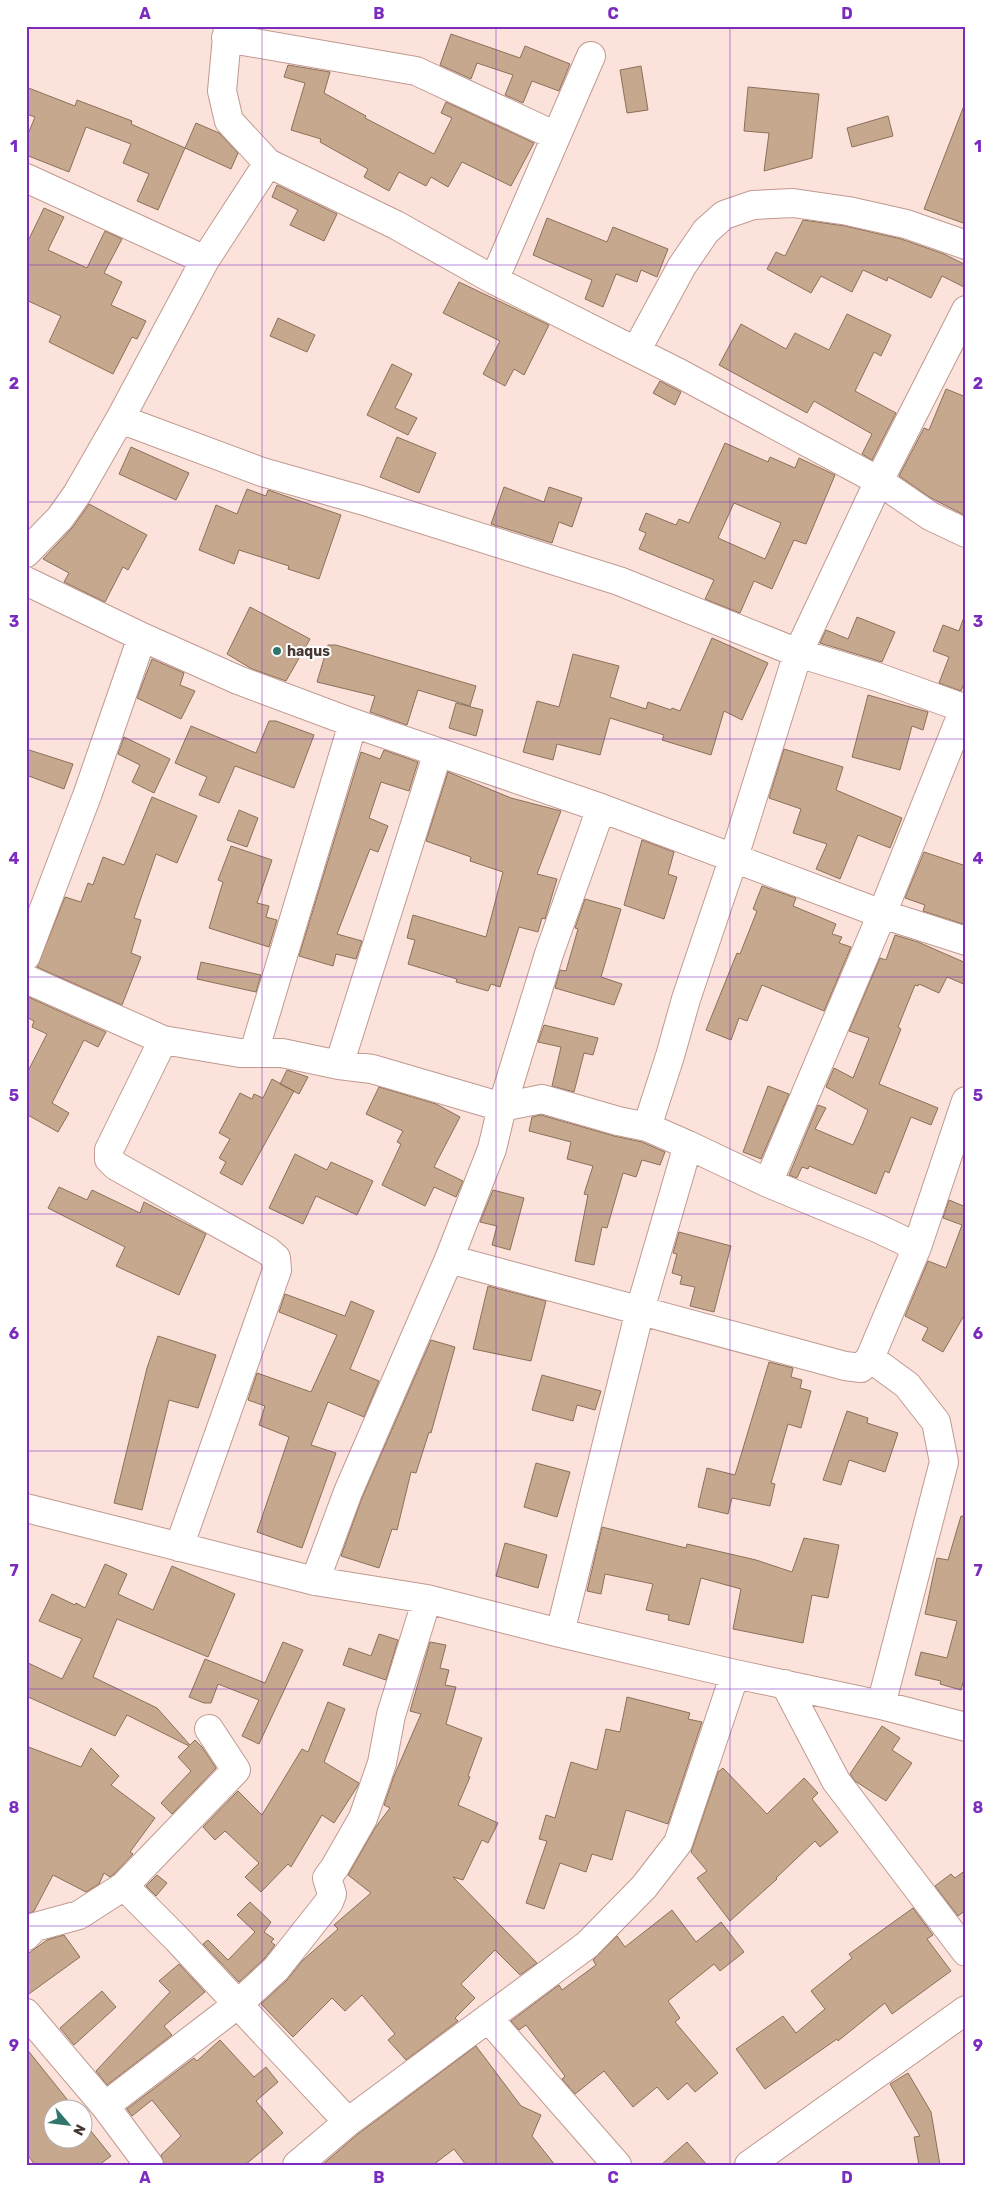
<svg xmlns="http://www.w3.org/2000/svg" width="992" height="2191" font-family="Rubik,sans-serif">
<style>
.building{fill:#c5a88d;stroke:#8c7159;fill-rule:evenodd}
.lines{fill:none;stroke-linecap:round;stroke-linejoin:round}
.minor-casing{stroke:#c19a90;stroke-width:30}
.minor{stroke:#fff;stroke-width:28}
.grid{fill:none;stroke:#7b2cbf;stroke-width:1;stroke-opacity:0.55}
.poi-dot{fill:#30766d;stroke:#fff;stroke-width:2}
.labels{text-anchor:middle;stroke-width:4;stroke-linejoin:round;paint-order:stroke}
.poi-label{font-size:14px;font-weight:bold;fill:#473733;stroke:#fff;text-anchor:start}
.neatline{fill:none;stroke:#7b2cbf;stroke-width:2}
.grid-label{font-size:16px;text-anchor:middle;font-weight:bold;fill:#7b2cbf}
</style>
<rect width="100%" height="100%" fill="#fbe2db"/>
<path class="building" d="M451,34l69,24 5,-12 45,18 -11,27 -27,-10 -9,22 -18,-8 8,-20 -36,-12 -6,16 -31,-14z
M288,65l42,7 -6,21 42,23 -1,2 69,36 18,-36 -11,-5 5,-11 88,41 -23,43 -49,-24 -14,25 -17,-10 -5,9 -27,-14 -10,19 -25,-14 4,-8 -48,-27 1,-3 -30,-9 14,-47 -21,-6z
M641,66l7,44 -21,3 -7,-43z
M26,87l49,19 2,-6 55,21 -1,3 54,24 -27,62 -21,-9 12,-27 -26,-11 8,-19 -45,-17 -17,45 -43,-17v-16l9,-22 -9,-3z
M748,87l71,7 -7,64 -48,13 5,-38 -25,-2z
M965,103h1v121l-42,-15z
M888,116l5,20 -41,11 -5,-19z
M196,123l23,10 19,20 -7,16 -46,-21z
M277,185l60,29 -13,27 -34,-16 8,-15 -26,-13z
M44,208l20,9 -16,33 39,18 18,-37 17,8 -18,34 18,9 -11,23 35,16 -9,18 -5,-2 -19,37 -64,-32 12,-26 -35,-16v-55z
M547,218l60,24 6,-15 55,22 -11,28 -16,-7 -4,12 -21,-8 -13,33 -18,-8 7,-19 -59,-25z
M803,220l42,6 56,13 43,15 22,11v23l-24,-12 -11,22 -43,-21 -1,4 -24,-11 -11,22 -31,-16 -10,17 -44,-24 9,-17 9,4z
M459,282l90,43 -25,50 -10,-6 -9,17 -22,-12 17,-33 -57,-28z
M847,314l44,21 -10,21 -7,-4 -19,39 41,22 -24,47 -10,-6 10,-20 -58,-33 -7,12 -88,-48 22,-41 45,25 9,-16 34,17z
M278,318l37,17 -8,17 -37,-16z
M392,364l20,10 -17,34 22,10 -9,17 -41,-20z
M660,381l21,11 -6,13 -22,-12z
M946,389l20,8v119l-35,-18 -32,-22 25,-48 5,2z
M397,437l39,16 -17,40 -39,-16z
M725,443l43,19 2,-5 25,11 4,-10 36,17 -29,69 -12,-4 -22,49 -18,-8 -14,32 -35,-14 9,-19 -75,-31 7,-16 -7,-3 7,-17 30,12 3,-6 10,4zM734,503l47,20 -16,36 -47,-21z
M131,447l58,26 -13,27 -57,-26z
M504,487l40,15 5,-15 33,11 -10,29 -13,-5 -7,21 -61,-19z
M247,489l19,7 2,-6 73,25 -22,64 -31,-10 1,-3 -50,-16 -5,14 -35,-14 17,-45 21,9z
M89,504l58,31 -19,35 -5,-3 -18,35 -41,-20 5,-9 -26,-14 30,-32z
M250,607l60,32 -24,42 -34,-12 -25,-15z
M857,617l38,15 -13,30 -62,-19 6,-13 22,9z
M964,617h2v61l-5,13 -22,-8 10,-26 -16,-6 10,-26 16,6z
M712,638l56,25 -26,57 -18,-9 -13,44 -49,-15 2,-5 -54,-17 -10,37 -43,-11 -4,16 -30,-8 14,-51 22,6 14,-53 46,12 -9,31 36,12 2,-7 23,8 1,-2 8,3z
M328,645h8l140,41 -6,20 -52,-16 -11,35 -37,-13 5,-16 -58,-14z
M152,659l32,14 -4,12 15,6 -14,28 -44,-21z
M868,695l60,17 -5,18 -11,-4 -12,44 -48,-13z
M456,703l27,7 -7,26 -27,-8z
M269,721h7l38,14 -20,53 -59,-22 -16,37 -20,-8 8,-18 -32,-14 16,-37 65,27z
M124,737l46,22 -16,34 -22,-11 8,-17 -22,-11z
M26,749l47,15 -9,25 -38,-14z
M784,749l59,18 -7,23 66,28 -12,30 -32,-13 -18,44 -24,-10 11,-25 -34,-11 8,-24 -32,-11z
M384,750l34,12 -9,29 -28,-9 -12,36 19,8 -10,26 -8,-3 -33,85 25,7 -6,18 -20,-5 -3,12 -34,-10 62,-204 19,7z
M448,772l63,26 50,13 -24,63 20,5 -12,40 -3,-1 -4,14 -19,-5 -19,60 -9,-3 -3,7 -32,-9 1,-3 -49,-15 7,-24 -8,-2 6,-23 73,22 17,-65 -33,-11 1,-4 -45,-16z
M152,797l45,19 -20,47 -21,-9 -22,64 7,2 -10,33 10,4 -19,48 -85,-38 28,-70 16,5 7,-19 5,2 10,-28 21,8z
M239,810l19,8 -11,29 -20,-7z
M642,840l32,12 -6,22 9,3 -13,42 -40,-14z
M231,846l41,14 -15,43 12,3 -3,11 11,3 -8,27 -60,-19 14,-46 -5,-2z
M924,852l42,14v59l-43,-14 2,-6 -20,-7z
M762,886l34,12 -3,8 43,18 -4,10 10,3 -3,6 12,4 -27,64 -62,-26 -15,36 -8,-3 -8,22 -25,-10 31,-77 3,1 17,-43 -4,-2z
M585,899l36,10 -20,68 21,7 -8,21 -59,-17 5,-18 6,1 12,-42 -3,-1z
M895,935l23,7 48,21v22l-19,-8 -8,16 -20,-9 -1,2 -3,-1 -17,42 3,2 -22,55 59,24 -7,17 -20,-8 -22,56 -4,-2 -9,23 -67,-28 -1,3 -6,-2 -5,11 -8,-3 29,-70 8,3 -11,21 38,16 9,-20 6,-15 -42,-23 8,-19 19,10 16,-40 -20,-7 31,-73 6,2z
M201,962l60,13 -5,17 -59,-13z
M26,996l80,36 -8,15 -14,-7 -32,63 17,10 -11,19 -32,-18v-39l21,-41 -15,-7 2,-6 -8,-4z
M544,1025l54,13 -5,17 -9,-2 -10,39 -22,-6 9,-39 -23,-5z
M287,1070l21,7 -9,17 -19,-10z
M272,1079l22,12 -52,94 -22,-12 6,-11 -7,-4 11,-19 -11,-6 21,-40 12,6 2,-5 9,4z
M768,1086l21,8 -28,65 -18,-7z
M379,1087l57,17 24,13 -26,50 29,14 -7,16 -22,-10 -9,19 -43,-21 19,-41 -4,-2 6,-11 -37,-17z
M541,1115l73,21 28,6 23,10 -5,13 -18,-5 -6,17 -13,-4 -16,55 -5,-1 -8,38 -19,-4 13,-66 -4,-1 9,-28 -26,-7 4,-17 -42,-11 3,-14z
M295,1154l32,16 4,-8 42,19 -16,34 -41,-19 -13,28 -34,-16z
M59,1187l28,13 5,-10 48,23 4,-11 62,32 -27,61 -63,-29 9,-19 -77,-39z
M493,1190l31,8 -14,52 -18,-5 5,-19 -17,-4z
M949,1200l17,7v105l-23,40 -21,-12 6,-12 -23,-12 23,-55 18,7 16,-43 -19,-7z
M679,1232l52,14 -17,66 -24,-6 5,-19 -15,-3 2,-8 -10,-3 5,-19 -4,-1z
M488,1286l58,15 -15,60 -58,-12z
M285,1294l60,22 6,-15 23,10 -24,58 29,12 -15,36 -36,-15 -17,43 25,8 -34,95 -45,-16 32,-95 -30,-12 6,-19 -17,-6 9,-27 54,19 26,-57 -58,-23z
M158,1336l58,19 -18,53 -29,-8 -27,110 -28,-7 33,-135z
M431,1340l24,7 -24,86 -2,-1 -13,41 -5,-1 -14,58 -5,-1 -13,39 -38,-12 21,-58z
M769,1362l24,6 -2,9 11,3 -2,8 11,3 -10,37 -13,-4 -17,59 4,1 -5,22 -38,-8 -4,16 -30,-7 9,-39 28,7z
M542,1375l59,16 -6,19 -18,-5 -4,16 -41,-11z
M847,1411l21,7 -1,5 31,10 -13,39 -36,-12 -8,25 -18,-5z
M536,1463l34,9 -13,45 -33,-10z
M961,1516h5v156l-5,18 -21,-6 1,-3 -26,-6 6,-23 26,6 10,-37 -32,-7 12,-56 11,2z
M602,1527l84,21 1,-4 69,16 36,12 12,-34 35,7 -11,53 -16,-3 -9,48 -70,-14 8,-40 -40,-11 -12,47 -21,-5 1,-5 -23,-5 7,-26 -48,-10 -4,20 -14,-3z
M505,1543l42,12 -9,33 -42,-12z
M105,1564l22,10 -9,20 35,16 19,-44 63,28 -27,63 -91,-38 -24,58 64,31 33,37 5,-5 7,7 14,21 -44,46 -11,-11 30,-32 -13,-14 11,-11 -62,-31 -12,21 -89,-40v-34l36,17 20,-40 -43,-18 13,-27 23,11 1,-2 9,5z
M379,1634l19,6 -12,40 -43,-15 6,-17 22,8z
M283,1642l20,8 -44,94 -17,-8 17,-36 -41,-16 -7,19h-7l-15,-6 16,-38 60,24z
M430,1642l16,3 -6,23 9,2 -4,15 11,2 -10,37 36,14 -14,38 2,1 -12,28 40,18 -10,20 -6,-3 -19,40 -10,-3 84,86 -17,12 -25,-25 -34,34 14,14 -20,20 3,3 -52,39 -18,-20 7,-6 -33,-39 -17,16 -13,-13 -39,39 -32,-33 26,-24 15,-19 36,-32 -4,-4 37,-32 -23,-18 27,-47 15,-20 -6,-3 10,-29 27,-62 -11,-3z
M627,1697l63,16 -2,6 14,3 -34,102 -42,-14 -14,50 -20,-6 -6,18 -26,-9 -16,46 -18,-6 21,-62 -8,-2 7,-24 9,3 16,-56 26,8 9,-41 14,3z
M328,1702l17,7 -21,53 35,21 -2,4 -23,36 -12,-8 -31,52 -3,-3 -27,28 -16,-15 14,-14 -34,-32 -10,9 -12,-13 35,-36 24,24 40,-66 6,3z
M882,1726l18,12 -8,12 20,13 -26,38 -31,-20 -5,-7z
M26,1746l55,21 10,-19 28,28 -8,9 44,33 -25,34 3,2 -19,20 -4,3 -6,-4 -5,11 -13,8 -33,-17 -19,36 -8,4z
M723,1768l44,46 37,-36 14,15 -6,6 26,33 -18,15 -5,-6 -39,37 1,1 -47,42 -33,-43 10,-7 -16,-19 27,-80z
M966,1870v40l-8,6 -23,-30 16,-12 4,4z
M157,1875l10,8 -11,13 -10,-10z
M250,1902l21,20 -7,10 10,7 -3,3 4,3 -10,13 -26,24 -36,-38 5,-4 20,20 27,-28 -18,-17z
M913,1908l20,27 -6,4 24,32 -59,43 -7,-11 -47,38 -1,-2 -72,50 -29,-40 47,-33 13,17 29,-24 -14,-18 41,-33 -3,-4z
M672,1910l24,32 25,-20 23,30 -24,19 -6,-7 -46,37 12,17 -5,4 43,51 -23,19 -8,-9 -19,17 -11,-13 -24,20 -29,-36 -29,23 -13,-15 3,-3 -39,-51 -7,5 -8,-9 48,-36 3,5 34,-25 -3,-5 24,-24 8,11z
M64,1935l16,22 -54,39v-41l21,-15z
M179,1964l26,28 -41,34 8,9 -65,50 -11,-14 74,-79 -11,-11z
M102,1991l14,16 -42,38 -14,-17z
M220,2040l34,37 12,-10 12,15 -22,19 27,32 -38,32h-81l-3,-10 20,-19 -29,-36 -20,16 -5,-7 67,-51 3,3z
M476,2046l45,60 20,9 -9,21 23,29h-89l-12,-16 -21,16h-111l36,-31z
M26,2048l48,60h-22v30h30v-18l29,36 -12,9h-64l-9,-12z
M908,2073l23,39 9,53h-21l-5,-28 6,-1 -30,-52z
M687,2142l20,23h-46z"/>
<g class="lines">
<g class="minor-casing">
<path id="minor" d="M228,26l-6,65 7,30 39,42 128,62 98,55 185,93 200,108 51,35 36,17
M226,38l190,33 140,65
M26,178l179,82
M494,280l97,-224
M636,351l46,-85 24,-35 18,-16 29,-10 40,-2 55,8 58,13 60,21
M120,419l142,53 99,28 258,81 179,72 79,24 89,32
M26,553l34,-35 17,-24 43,-75 85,-159 63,-97
M26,581l116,56 96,43 115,43 248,85 281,106 84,27
M26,956l62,-163 54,-156
M26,979l137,61 77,13h42l57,12 33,4 130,38 40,-8 76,22 29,6
M163,1040l-54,110v9l7,7 152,85 8,7 1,12 -98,277
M254,1052l99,-329
M339,1065l99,-313
M688,1145l80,38 109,45 40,19 49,-146
M768,1183l114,-269 82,-205
M449,1259l396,107 16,2 9,-10 47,-111
M870,1358l37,27 29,37 8,40 -63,243
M26,1508l289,73 112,18 133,34 175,41 146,31 85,22
M315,1581l33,-89 101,-233 43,-110 10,-42 47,-153 52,-146
M560,1633l80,-323 48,-165 -41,-18 23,-71 16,-57 48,-142 64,-204 81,-172 87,-171
M785,1684l51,97 130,171
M209,1729l27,41 -112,116 53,53 171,183
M26,1936l9,-9 44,-12 45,-29
M26,2013l79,93 44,59
M488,2018l129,147
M105,2106l133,-102 38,-35 53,-67 3,-8 -5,-16 8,-11 28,-49 19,-55 9,-48 36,-116
M297,2165l51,-43 239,-177 57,-58 34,-44 57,-169
M749,2165l217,-155"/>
</g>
<use href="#minor" class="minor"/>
</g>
<path class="grid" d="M262,26v2139M496,26v2139M730,26v2139M26,265h940M26,502h940M26,739h940M26,977h940M26,1214h940M26,1451h940M26,1689h940M26,1926h940"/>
<circle class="poi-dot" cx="277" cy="651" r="5"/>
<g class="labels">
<g class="poi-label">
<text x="287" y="656">haqus</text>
</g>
</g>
<rect width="992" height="2191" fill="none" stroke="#ffffff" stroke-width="55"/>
<g transform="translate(68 2124) rotate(118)"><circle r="24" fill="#ffffff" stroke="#b5afad"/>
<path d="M0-4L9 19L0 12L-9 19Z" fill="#30766d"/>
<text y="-8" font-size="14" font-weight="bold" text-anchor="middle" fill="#473733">N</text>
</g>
<rect x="28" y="28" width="936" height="2136" class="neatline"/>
<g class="grid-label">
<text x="145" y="19">A</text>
<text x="379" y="19">B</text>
<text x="613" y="19">C</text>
<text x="847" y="19">D</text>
<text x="14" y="152">1</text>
<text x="978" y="152">1</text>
<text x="14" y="389">2</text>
<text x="978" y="389">2</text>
<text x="14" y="627">3</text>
<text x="978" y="627">3</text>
<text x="14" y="864">4</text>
<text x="978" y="864">4</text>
<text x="14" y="1101">5</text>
<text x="978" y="1101">5</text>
<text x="14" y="1339">6</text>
<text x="978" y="1339">6</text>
<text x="14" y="1576">7</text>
<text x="978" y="1576">7</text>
<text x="14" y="1813">8</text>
<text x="978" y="1813">8</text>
<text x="14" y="2051">9</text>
<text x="978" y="2051">9</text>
<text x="145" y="2183">A</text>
<text x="379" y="2183">B</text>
<text x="613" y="2183">C</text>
<text x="847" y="2183">D</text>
</g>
</svg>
